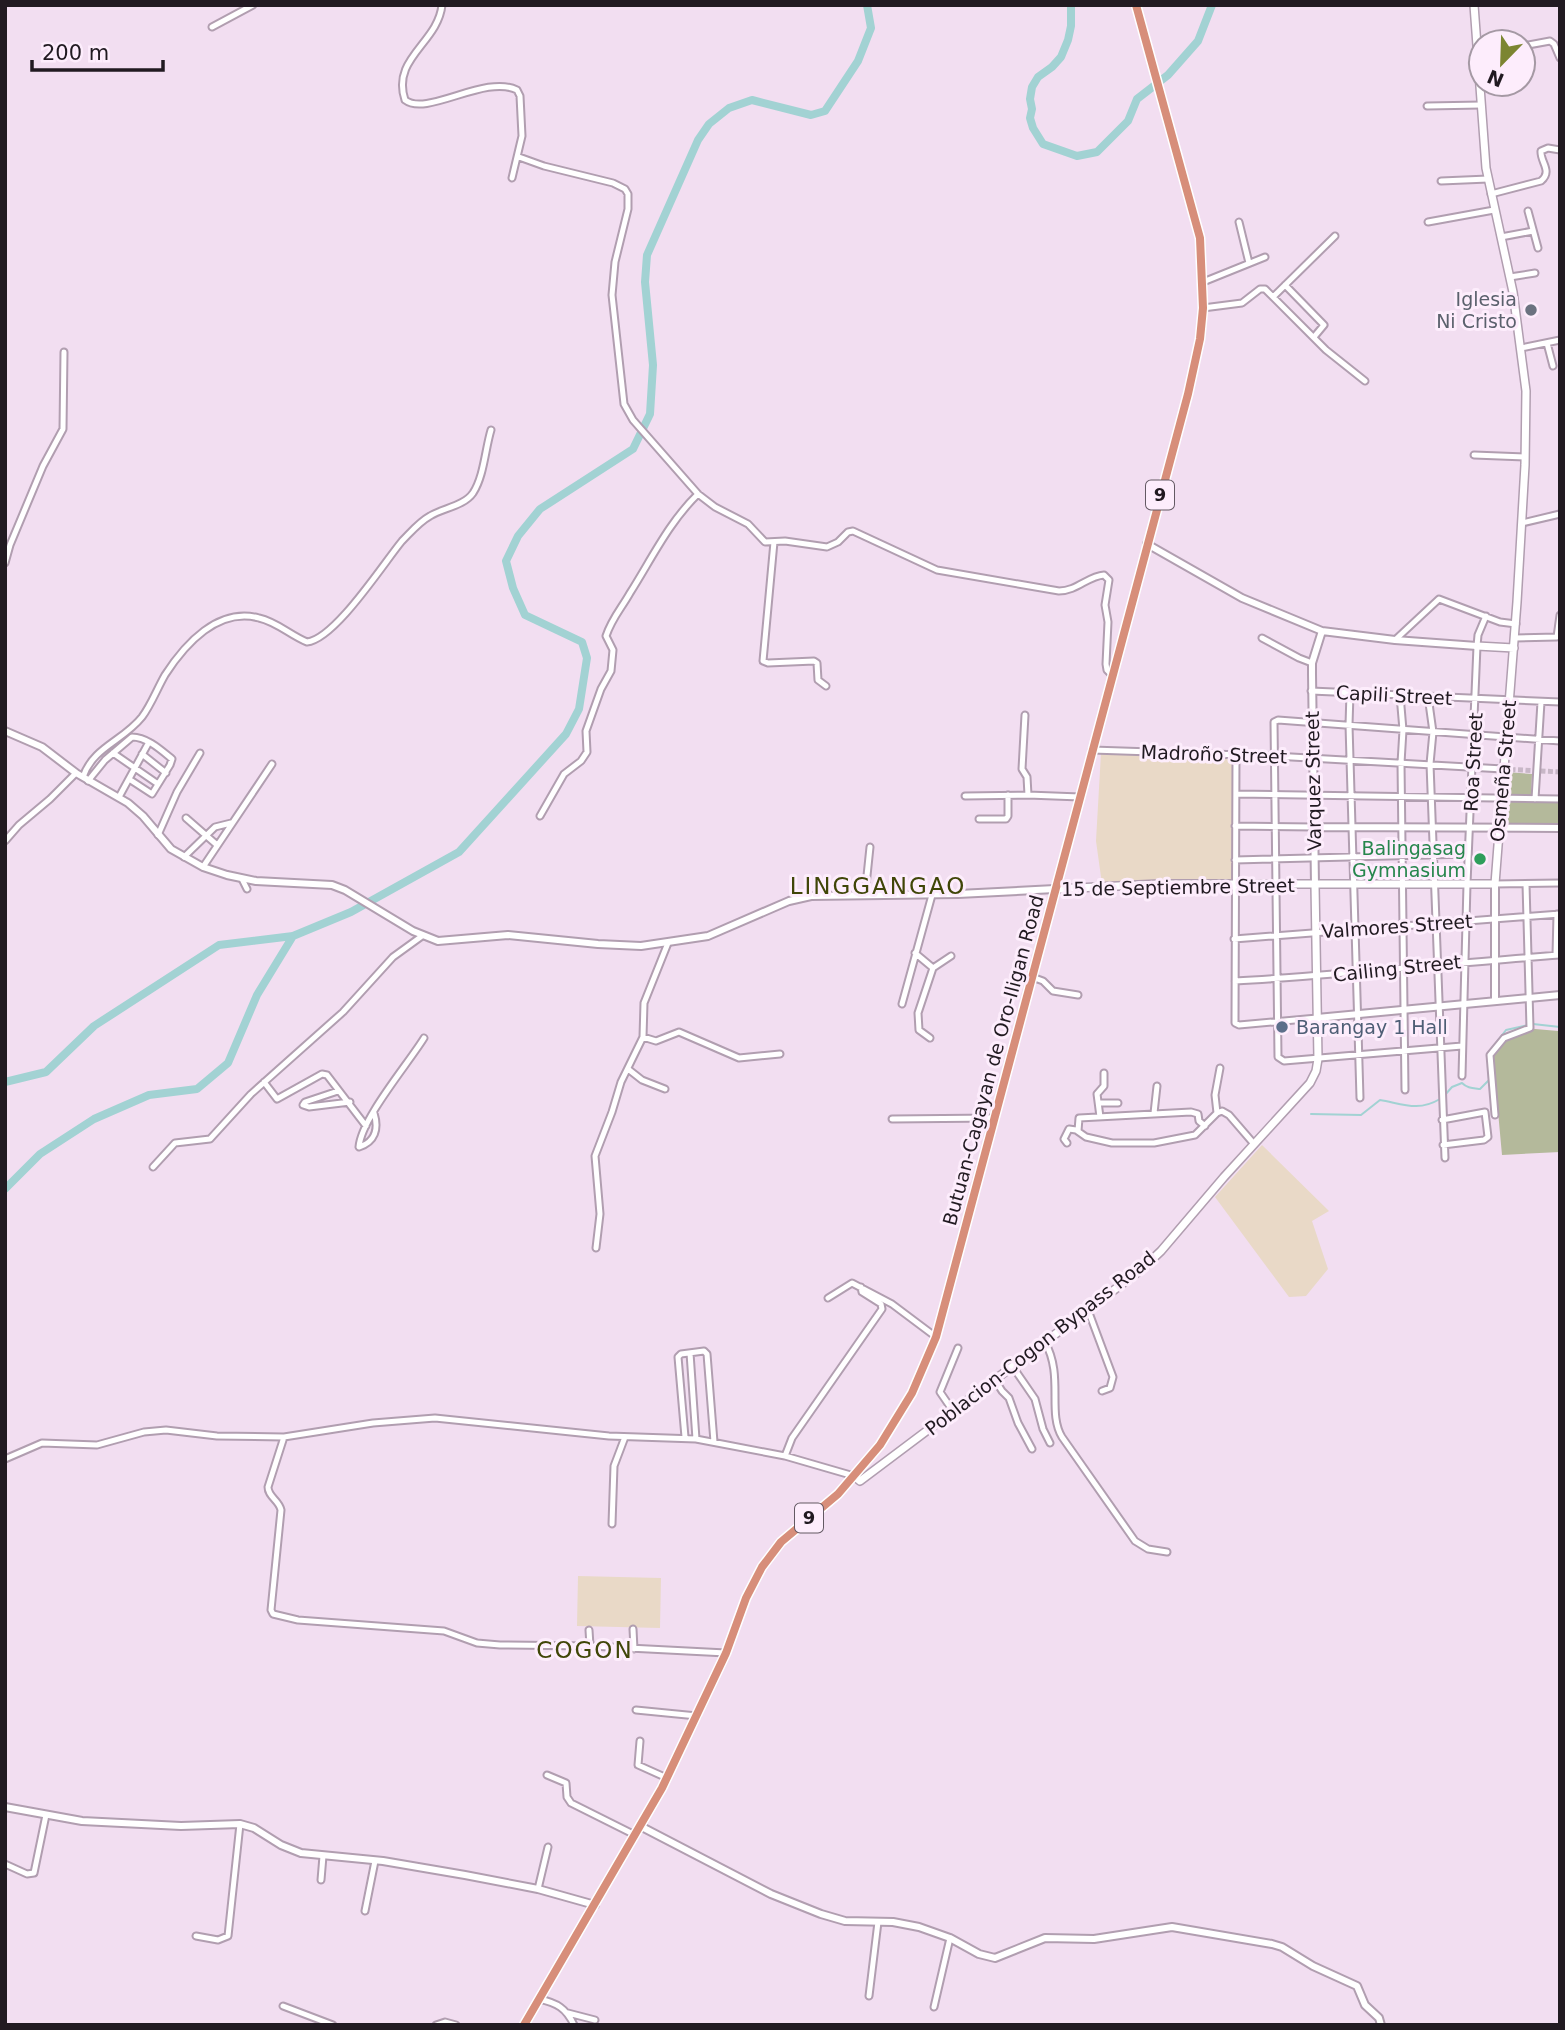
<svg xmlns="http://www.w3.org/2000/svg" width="1565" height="2030" font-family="'DejaVu Sans',sans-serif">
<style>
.education{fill:#e9d9c7}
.green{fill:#b4b99b}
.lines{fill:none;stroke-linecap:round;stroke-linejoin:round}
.stream{stroke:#a2d2d3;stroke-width:2}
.river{stroke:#a2d2d3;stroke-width:8}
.minor-tunnel{stroke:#c8b7c7;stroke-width:5;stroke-dasharray:5 2.5;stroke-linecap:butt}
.minor-casing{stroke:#b19eb0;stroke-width:9}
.tertiary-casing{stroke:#b19eb0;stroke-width:10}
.secondary-casing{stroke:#b19eb0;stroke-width:10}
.trunk-casing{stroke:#fff;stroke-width:11}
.minor{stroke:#fff;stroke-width:5}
.tertiary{stroke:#fff;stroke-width:6}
.secondary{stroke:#fff;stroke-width:7}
.trunk{stroke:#d78e7a;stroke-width:8}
.worship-dot{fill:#6b7280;stroke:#fdedfc;stroke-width:2.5}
.leisure-dot{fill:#2e9e5b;stroke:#fdedfc;stroke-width:2.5}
.service-dot{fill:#5c6f8a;stroke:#fdedfc;stroke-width:2.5}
.labels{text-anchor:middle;stroke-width:6;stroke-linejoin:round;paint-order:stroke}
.shield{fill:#fdedfc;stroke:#635963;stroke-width:2}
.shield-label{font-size:18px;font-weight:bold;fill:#211a21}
.worship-label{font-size:19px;fill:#5b616d;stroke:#fdedfc;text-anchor:end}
.street-label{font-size:19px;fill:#211a21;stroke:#fdedfc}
.leisure-label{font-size:19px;fill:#27864d;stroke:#fdedfc;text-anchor:end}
.service-label{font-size:19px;fill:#4e5e75;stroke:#fdedfc;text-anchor:start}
.quarter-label{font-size:23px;letter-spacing:2px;fill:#404608;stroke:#fdedfc}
</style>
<rect width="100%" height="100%" fill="#f2def1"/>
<path class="education" d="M1101,753l133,4 -1,124 -131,3 -6,-43z
M1262,1145l67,66 -17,10 16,48 -22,27 -17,1 -74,-100z
M578,1576l83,2 -1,50 -83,-2z"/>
<path class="green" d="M1506,772l26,2 -1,23 -26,-1z
M1504,801l56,2v23l-58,-1z
M1523,1028l35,3 2,121 -58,3 -9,-98 14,-24z"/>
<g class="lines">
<path class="stream" d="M1533,1024l27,3
M1489,1052l17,-22 22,-5
M1444,1096l8,-9 10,-4c5,5 10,5 18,6l9,-9 -1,-19
M1311,1114l50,1 19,-15c23,4 38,12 60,-1"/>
<path class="river" d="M1071,5v21l-3,14 -7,17 -9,10 -14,10 -6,10 -2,12 2,10 -2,9 3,10 10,16 34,12 20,-4 31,-31 9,-22 31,-24 30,-34 14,-36
M5,1082l41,-10 48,-46 125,-81 74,-9 58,-24 108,-60 107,-118 13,-25 8,-51 -5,-16 -57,-27 -12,-27 -7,-27 12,-25 22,-27 93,-60 17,-35 3,-49 -8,-83 2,-27 51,-115 11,-16 20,-16 23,-8 59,15 14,-4 33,-50 13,-33 -4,-23
M5,1189l35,-35 54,-35 55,-24 48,-6 31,-26 29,-68 36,-59"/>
<path class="minor-tunnel" d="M1503,769l57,3"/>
<g class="minor-casing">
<path id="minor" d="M442,5c-4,38 -51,53 -37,95 22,17 80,-26 112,-10l3,6 2,40 -10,42
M212,27l41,-22
M1523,46l27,-5 4,3 6,14
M1427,106l54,-1
M519,157l25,9 69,17 12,6 3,5v15l-13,53 -3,33 12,109 9,16 65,74 17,13 33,17 17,18 20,-1 42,6 11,-5 10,-10 5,-1 84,39 122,21c18,0 29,-15 45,-16l5,5 -4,25 3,17 -2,42 1,6 5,5
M1441,181l47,-2
M1491,194l50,-13c12,-10 -1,-19 0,-30l7,-3 12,2
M1528,211l10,37
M1239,222l10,41
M1428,222l66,-12
M1501,237l32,-6
M1510,277l25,-4
M1203,282l62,-25
M1285,285l39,40 -10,12
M1273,297l62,-61
M1203,308l39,-5 18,-14h5l61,61 39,31
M1547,343l6,23
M1521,348l39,-8
M1474,455l51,2
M1522,523l38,-9
M774,542l-11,119 5,2 46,-2 3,2 1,17 8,6
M5,563l5,-18 33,-79 20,-37 1,-77
M1262,638l37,20 13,5
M1515,638l42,-1 3,-22
M1395,640l44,-41 61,23 16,2
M1311,691l249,11
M1350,693l-1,32 11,373
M1400,695l3,35 -2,33 4,327
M1428,696l5,36 -3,32 15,394
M1025,715l-3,54 5,8 1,18
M1092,750l182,6 229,13
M113,753l45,31
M142,754l24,19
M1236,755l-1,268 4,2 78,-7
M83,777c10,-30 40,-36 59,-60 9,-12 15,-28 23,-42 20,-31 53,-68 94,-57 18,4 31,17 48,24 28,-3 76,-78 95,-101 9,-9 17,-19 28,-25 13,-8 34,-10 43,-23 11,-17 12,-43 18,-63
M88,781l17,-21 27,-23c15,0 29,13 40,22l-2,6 -18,29 -23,-15
M1236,794l324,5
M965,796l63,-1 52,2
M119,797l30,-55
M1535,799l6,-97
M540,816l24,-42 17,-13 6,-9 -1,-21 15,-42 10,-18 2,-21 -7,-14c6,-18 15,-27 24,-43 21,-33 39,-71 68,-99
M186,818l31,27
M979,819h27l2,-3v-21
M1235,826l79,1
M158,835l19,-43 23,-39
M5,841l14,-16 31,-26 26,-26
M184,857l31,-30 16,-4
M1235,860l233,-6
M203,867l69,-103
M242,879l5,10
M1495,884l65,-1
M865,895l5,-48
M1234,939l326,-25
M915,953l18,15
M1556,955l1,-41
M1032,977l11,4 10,10 25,4
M1235,981c108,-6 216,-18 325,-26
M902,1004l30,-109
M643,1037l13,4 23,-9 60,26 41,-4
M930,1038l-11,-8 -1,-17 15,-45 18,-12
M1462,1046l-178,15 -6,-4 -4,-335 4,-2 282,21
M628,1069l14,11 23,9
M1462,1076l5,-192 10,-238 1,-11 8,-19
M264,1082l13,17 45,-25 5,1 39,51
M338,1091l-33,11 -2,3 6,2 41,-5
M1099,1103h19
M374,1113c5,16 1,29 -15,34 2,-28 49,-83 65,-109
M1154,1113l3,-27
M1217,1113l-2,-18 5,-27
M1495,1115l-5,-60 14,-17 26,-10 -4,-144
M1100,1117l-3,-23 7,-8v-13
M892,1119l102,-1
M1442,1120l43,-8 3,25 -4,3 -41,5
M1078,1131l1,-13 112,-6 7,2 1,7 6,5
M1067,1143l-3,-4 5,-10 7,1 10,7 26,6h42l41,-8 22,-22 5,-2 7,4 25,29
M153,1167l22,-24 35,-4 41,-45 92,-82 50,-55 29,-21
M596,1248l4,-34 -5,-58 17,-44 9,-30 22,-45 1,-34 24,-60
M828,1298l24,-15 40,21 44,33
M1088,1310l25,67 -3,11 -8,3
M1045,1342c19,34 2,70 17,95l73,104 13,8 19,3
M690,1353l6,86
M1013,1367l22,32 8,30 7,14
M995,1380l7,11 7,7 9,25 14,26
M953,1411l-13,-19 18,-44
M284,1437l-16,50c0,10 11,13 13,23l-10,100 2,4 25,6 146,11 33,12 23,2 90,1 136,7
M685,1437l-7,-80 3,-3 23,-3 3,3 7,88
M785,1456l7,-18 90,-129 -1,-5 -19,-12 -1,-5
M5,1459l37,-16 55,2 47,-13 22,-2 51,6 67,1 89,-14 62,-5 174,18 87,3 89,17 69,20
M612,1524l2,-58 11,-29
M633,1629l1,20
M589,1630l1,16
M636,1710l61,6
M640,1741l-2,24 29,13
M547,1775l19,8 1,14 4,6 64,32
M5,1864l22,10 7,-1 12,-58
M321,1880l2,-24
M538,1889l10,-42
M365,1911l10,-50
M196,1936l22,4 10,-4 12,-112
M869,1996l9,-74
M539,1999c18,4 27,9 35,26
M283,2006l50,19
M934,2007l16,-69
M568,2013l27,7
M436,2025l9,-3 11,3"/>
</g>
<g class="tertiary-casing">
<path id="tertiary" d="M1147,544l95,54 80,33 73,9 82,6
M5,731l37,16 34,26 52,30 15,13 28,33 32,18 24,8 29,6 76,4 13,5 68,41 25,10 70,-6 90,9 43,2 67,-10 81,-35 22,-5 147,-2 97,-5
M1314,827l246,1
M1495,884v117
M1315,885l-3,-211v-11l10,-32
M1317,1018l243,-23
M5,1807l77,14 99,5 59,-2 14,4 27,17 20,8 82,8 82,14 73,14 57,16
M640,1826l131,68 50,20 24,7 48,1 26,5 31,11 29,16 16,4 50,-20 49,1 78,-12 100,17 10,3 31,19 44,20 8,19 14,13 2,7"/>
</g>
<g class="secondary-casing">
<path id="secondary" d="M1477,646l37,2
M1055,889l104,-5h336l22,-282 8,-137 1,-74 -13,-99 -27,-124 -12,-163
M854,1476l6,5 282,-212 19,-18 63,-74 86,-94 6,-12 2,-12 -3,-174"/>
</g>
<g class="trunk-casing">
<path id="trunk" d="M524,2025l138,-237 64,-135 20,-55 16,-31 19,-25 57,-48 42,-49 32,-52 24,-56 252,-943 12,-55 3,-31 -3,-70 -64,-233"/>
</g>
<use href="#minor" class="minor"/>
<use href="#tertiary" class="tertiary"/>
<use href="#secondary" class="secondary"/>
<use href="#trunk" class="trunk"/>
</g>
<circle class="worship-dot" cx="1531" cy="310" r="7"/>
<circle class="leisure-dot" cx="1480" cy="859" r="7"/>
<circle class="service-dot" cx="1282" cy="1027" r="7"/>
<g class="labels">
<g class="shield">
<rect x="1146" y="480.5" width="28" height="29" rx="5"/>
<rect x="795" y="1503.5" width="28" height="29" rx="5"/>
</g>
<g class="shield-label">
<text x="1160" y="501">9</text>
<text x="809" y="1524">9</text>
</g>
<g class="worship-label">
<text x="1517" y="306">Iglesia<tspan x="1517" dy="22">Ni Cristo</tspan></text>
</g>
<g class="street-label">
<text transform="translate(1394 695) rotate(3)" y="7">Capili Street</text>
<text transform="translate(1214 754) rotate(2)" y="7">Madroño Street</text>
<text transform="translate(1473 762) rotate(-87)" y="7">Roa Street</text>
<text transform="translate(1503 771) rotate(-85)" y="7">Osmeña Street</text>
<text transform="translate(1313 781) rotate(-91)" y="7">Varquez Street</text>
<text transform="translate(1178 887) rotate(-1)" y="7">15 de Septiembre Street</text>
<text transform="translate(1397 926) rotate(-4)" y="7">Valmores Street</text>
<text transform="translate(1397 968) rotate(-6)" y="7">Cailing Street</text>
<text transform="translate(993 1060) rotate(-75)" y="7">Butuan-Cagayan de Oro-Iligan Road</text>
<text transform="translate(1040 1343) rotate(-38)" y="7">Poblacion-Cogon Bypass Road</text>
</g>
<g class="leisure-label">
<text x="1466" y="855">Balingasag<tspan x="1466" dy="22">Gymnasium</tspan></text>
</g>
<g class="service-label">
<text x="1296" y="1034">Barangay 1 Hall</text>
</g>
<g class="quarter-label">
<text x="878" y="894">LINGGANGAO</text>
<text x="585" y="1658">COGON</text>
</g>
</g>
<rect width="1565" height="2030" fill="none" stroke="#211a21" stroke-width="14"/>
<g transform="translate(1502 63) rotate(203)"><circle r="33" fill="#fdedfc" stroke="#a599a4" stroke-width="2"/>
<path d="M0-5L12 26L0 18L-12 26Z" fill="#7c8531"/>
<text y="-10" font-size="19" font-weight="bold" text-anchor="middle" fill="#211a21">N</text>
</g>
<path d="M32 60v10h131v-10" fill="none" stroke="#211a21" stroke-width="3.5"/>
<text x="42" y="60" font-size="21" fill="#211a21" stroke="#fdedfc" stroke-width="5" paint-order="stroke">200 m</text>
</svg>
